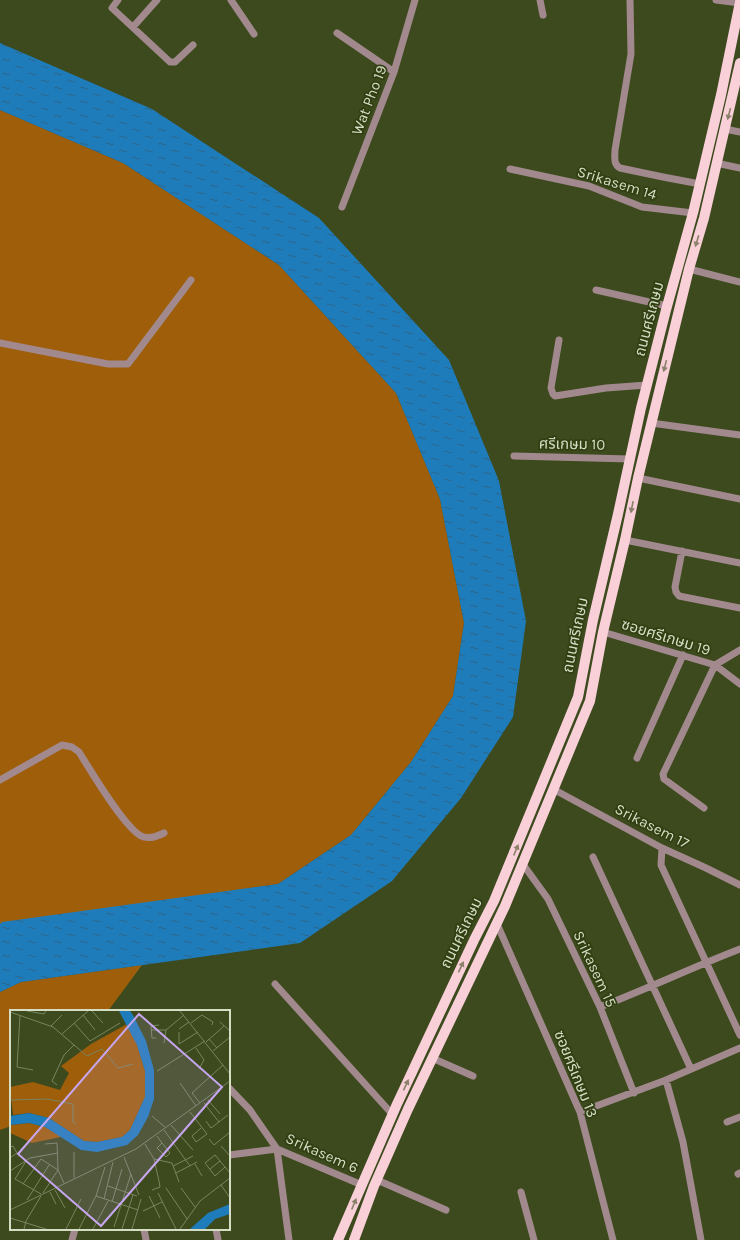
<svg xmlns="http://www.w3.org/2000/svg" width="740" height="1240" font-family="Karla,'Noto Sans Thai',sans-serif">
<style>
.grass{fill:#9f5e0a}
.water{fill:url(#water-ripples)}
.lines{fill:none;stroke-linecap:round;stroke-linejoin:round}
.minor{stroke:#a2898e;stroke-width:7}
.major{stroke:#f9cfd8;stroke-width:10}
.oneway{fill:#8b806b}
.labels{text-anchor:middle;stroke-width:3.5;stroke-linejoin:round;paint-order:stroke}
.street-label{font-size:15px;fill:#d5dec5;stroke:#313f12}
.inset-road{fill:none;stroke:#798560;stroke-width:1}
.view{fill:#c7a6f0;fill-opacity:0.15;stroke:#c7a6f0;stroke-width:2}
.inset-edge{fill:none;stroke:#d5dec5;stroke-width:2}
</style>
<defs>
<pattern id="water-ripples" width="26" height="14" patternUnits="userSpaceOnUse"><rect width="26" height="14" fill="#1f7cbb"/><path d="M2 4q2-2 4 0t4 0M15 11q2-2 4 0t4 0" fill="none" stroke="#2c6588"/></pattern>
</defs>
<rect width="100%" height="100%" fill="#3c4a1d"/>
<path class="grass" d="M0,110l123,53 156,102 117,128 44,106 24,124 -11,73 -42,66 -60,73 -73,49 -278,40z
M142,965l-34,46h-97v115l-11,4v-138l21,-10z"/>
<path class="water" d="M0,43l152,66 167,109 130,142 50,121 27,140 -13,96 -52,81 -69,83 -92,62 -279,39 -21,10v-68l2,-2 276,-38 73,-49 60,-73 42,-66 11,-73 -24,-124 -44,-106 -117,-128 -156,-102 -123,-53z"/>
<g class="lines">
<path class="minor" d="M118,0l-6,8 58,54h5l18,-17
M231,0l23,34
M540,0l3,15
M630,0l1,54 -16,96c0,7 -2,14 5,18l43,9 37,7
M716,0l24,3
M133,27l24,-27
M337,33l57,39
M725,129l15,3
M716,163l24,5
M510,169l79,17 53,21 51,6
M342,207l52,-135 21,-72
M689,269l51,13
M596,290l71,16
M559,340l-8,48 2,6 2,2 51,-8 41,-3
M0,343l108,21h20l63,-84
M651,423l89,12
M514,456l116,3
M638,478l102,21
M625,540l115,23
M682,551l-7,36 1,5 3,4 61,12
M603,632l112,33 25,19
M637,758l46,-103
M0,780l62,-35 10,2 7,5c10,16 49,82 65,85 7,2 14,-1 20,-4
M553,789l109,59 44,20 34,17
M704,808l-40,-29 -1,-5 52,-109 25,-15
M662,848l-1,17 79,170
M593,857l98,212
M522,863l26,36 52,108 34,86
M497,924l83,188 33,128
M275,984l118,131
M600,1007c47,-18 93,-40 140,-58
M432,1058l41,18
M666,1080l17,62 18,98
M229,1088l21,22 27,39 85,36
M580,1112l86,-32 74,-32
M727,1122l13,-5
M229,1155l48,-6 12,91
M738,1174l2,-1
M377,1180l69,30
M521,1192l13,48
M144,1229l2,11
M216,1229l2,11
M72,1240l3,-11"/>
<path class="major" d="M338,1240l59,-136 77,-164 20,-39 84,-204 15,-77 25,-106 23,-106 25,-98 27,-97 28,-118 19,-93
M354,1240l20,-54 34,-77 97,-203 85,-205 13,-69 22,-92 13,-62 51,-209 15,-51 36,-155"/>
</g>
<defs><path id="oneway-solid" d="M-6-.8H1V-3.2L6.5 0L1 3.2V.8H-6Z"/></defs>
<g class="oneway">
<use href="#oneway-solid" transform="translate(729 114) rotate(104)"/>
<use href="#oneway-solid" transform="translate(697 241) rotate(107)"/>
<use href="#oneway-solid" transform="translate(665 366) rotate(104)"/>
<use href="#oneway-solid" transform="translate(632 507) rotate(101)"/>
<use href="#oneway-solid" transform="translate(516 850) rotate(-67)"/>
<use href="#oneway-solid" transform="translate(461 967) rotate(-65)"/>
<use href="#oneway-solid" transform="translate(406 1085) rotate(-65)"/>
<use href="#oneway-solid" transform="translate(354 1204) rotate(-67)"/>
</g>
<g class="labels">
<g class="street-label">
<text transform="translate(369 100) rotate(-69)" y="5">Wat Pho 19</text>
<text transform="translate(617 183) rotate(17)" y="5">Srikasem 14</text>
<text transform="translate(649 319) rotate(-75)" y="5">ถนนศรีเกษม</text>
<text transform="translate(572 444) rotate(1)" y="5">ศรีเกษม 10</text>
<text transform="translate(575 635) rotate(-78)" y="5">ถนนศรีเกษม</text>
<text transform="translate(666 637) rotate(17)" y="5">ซอยศรีเกษม 19</text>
<text transform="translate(652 826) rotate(27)" y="5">Srikasem 17</text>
<text transform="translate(461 933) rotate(-64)" y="5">ถนนศรีเกษม</text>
<text transform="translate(595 969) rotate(65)" y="5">Srikasem 15</text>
<text transform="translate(576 1074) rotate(68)" y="5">ซอยศรีเกษม 13</text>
<text transform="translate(322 1153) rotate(24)" y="5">Srikasem 6</text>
</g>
</g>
<g transform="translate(10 1010)">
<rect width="220" height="220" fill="#3c4a1d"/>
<path d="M117,14l10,21 8,26v26l-15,33 -8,7 -25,5 -13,-1 -35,-23 -20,-5 -16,2 -3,-28 23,-5 27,8 9,-17 -8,-7 30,-22zM19,113l16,4 16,10 -29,6 -22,-10v-8z" fill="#9f5e0a"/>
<path d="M109,1h11l3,4 13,26 8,29v29l-6,18 -10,18 -11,10 -30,7 -16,-2 -36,-23 -16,-4 -19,2v-9l19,-3 20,5 35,23 13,1 25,-5 8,-7 15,-33v-26l-8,-26zM220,194v10l-15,5 -10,10h-15l18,-16z" fill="#1f7cbb"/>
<path class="inset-road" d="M17,1l17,3 2,-3M82,1l11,12M170,1l50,63M0,2l43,15 34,29 15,-7 16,19 15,-4M10,5l-3,52 16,3M73,5l12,15M210,12l10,9M64,13l16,18 30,-18M181,13l11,-8 11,7 -1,3M41,16l11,-11M169,19l10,-7M141,20h15M169,22v12l19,-12M52,24l26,-23M146,28h-4l-1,-12 8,-1M199,29l8,9M196,32l18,-16M154,33l2,-13 18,-15M186,38l8,12 -5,9M203,41l17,-14M147,61l48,-30M170,73l16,23M47,75l-5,-4 12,-26 10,-10M0,90l37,-1 26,5v18l3,2M198,90l12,14M190,93l-8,-10 31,-28M194,93l15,19M180,102l17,22 -11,8 -4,-6 9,-8M142,106l13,11M196,111l5,7 17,-13M161,115l22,25M154,120l26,36M147,126l5,7 8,10 -4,4 -9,-9 5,-5M199,129l5,6 16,-13M35,134l12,-1 1,27 6,13M135,134l9,15 5,22 1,6 -8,3M211,136l9,10M0,137l3,-1 4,7 -7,5M64,142v26M114,147l15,38M144,149l18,4 7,19M16,151l-11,18 26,15M185,154l7,12M163,156l20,-10M215,157l-10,9 -10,-13 10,-8 15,18M200,159l10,-8M0,161l20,-13 28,-5M166,163l21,-11M13,174l18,-25 17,11 -15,23M211,175l9,13M98,176l29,10M156,178l21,31M171,178l14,19M45,180l10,18M40,182l6,12M148,183l18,36M86,186l42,14M139,186l11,22M94,189l9,-37M17,190l22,-35M102,192l10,-33M0,200l126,-61 94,-68M133,201l19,-9M0,208l36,11M104,217l17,-53M14,219l2,-8 15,-25M56,219l15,-30M69,219l17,-33 9,-29M83,219l15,-28M112,219l11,-34M122,219l9,-30M170,219l20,-28 30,-23"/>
<path class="view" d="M129,4l83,73 -121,139 -83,-72z"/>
<rect width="220" height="220" class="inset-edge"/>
</g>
</svg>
